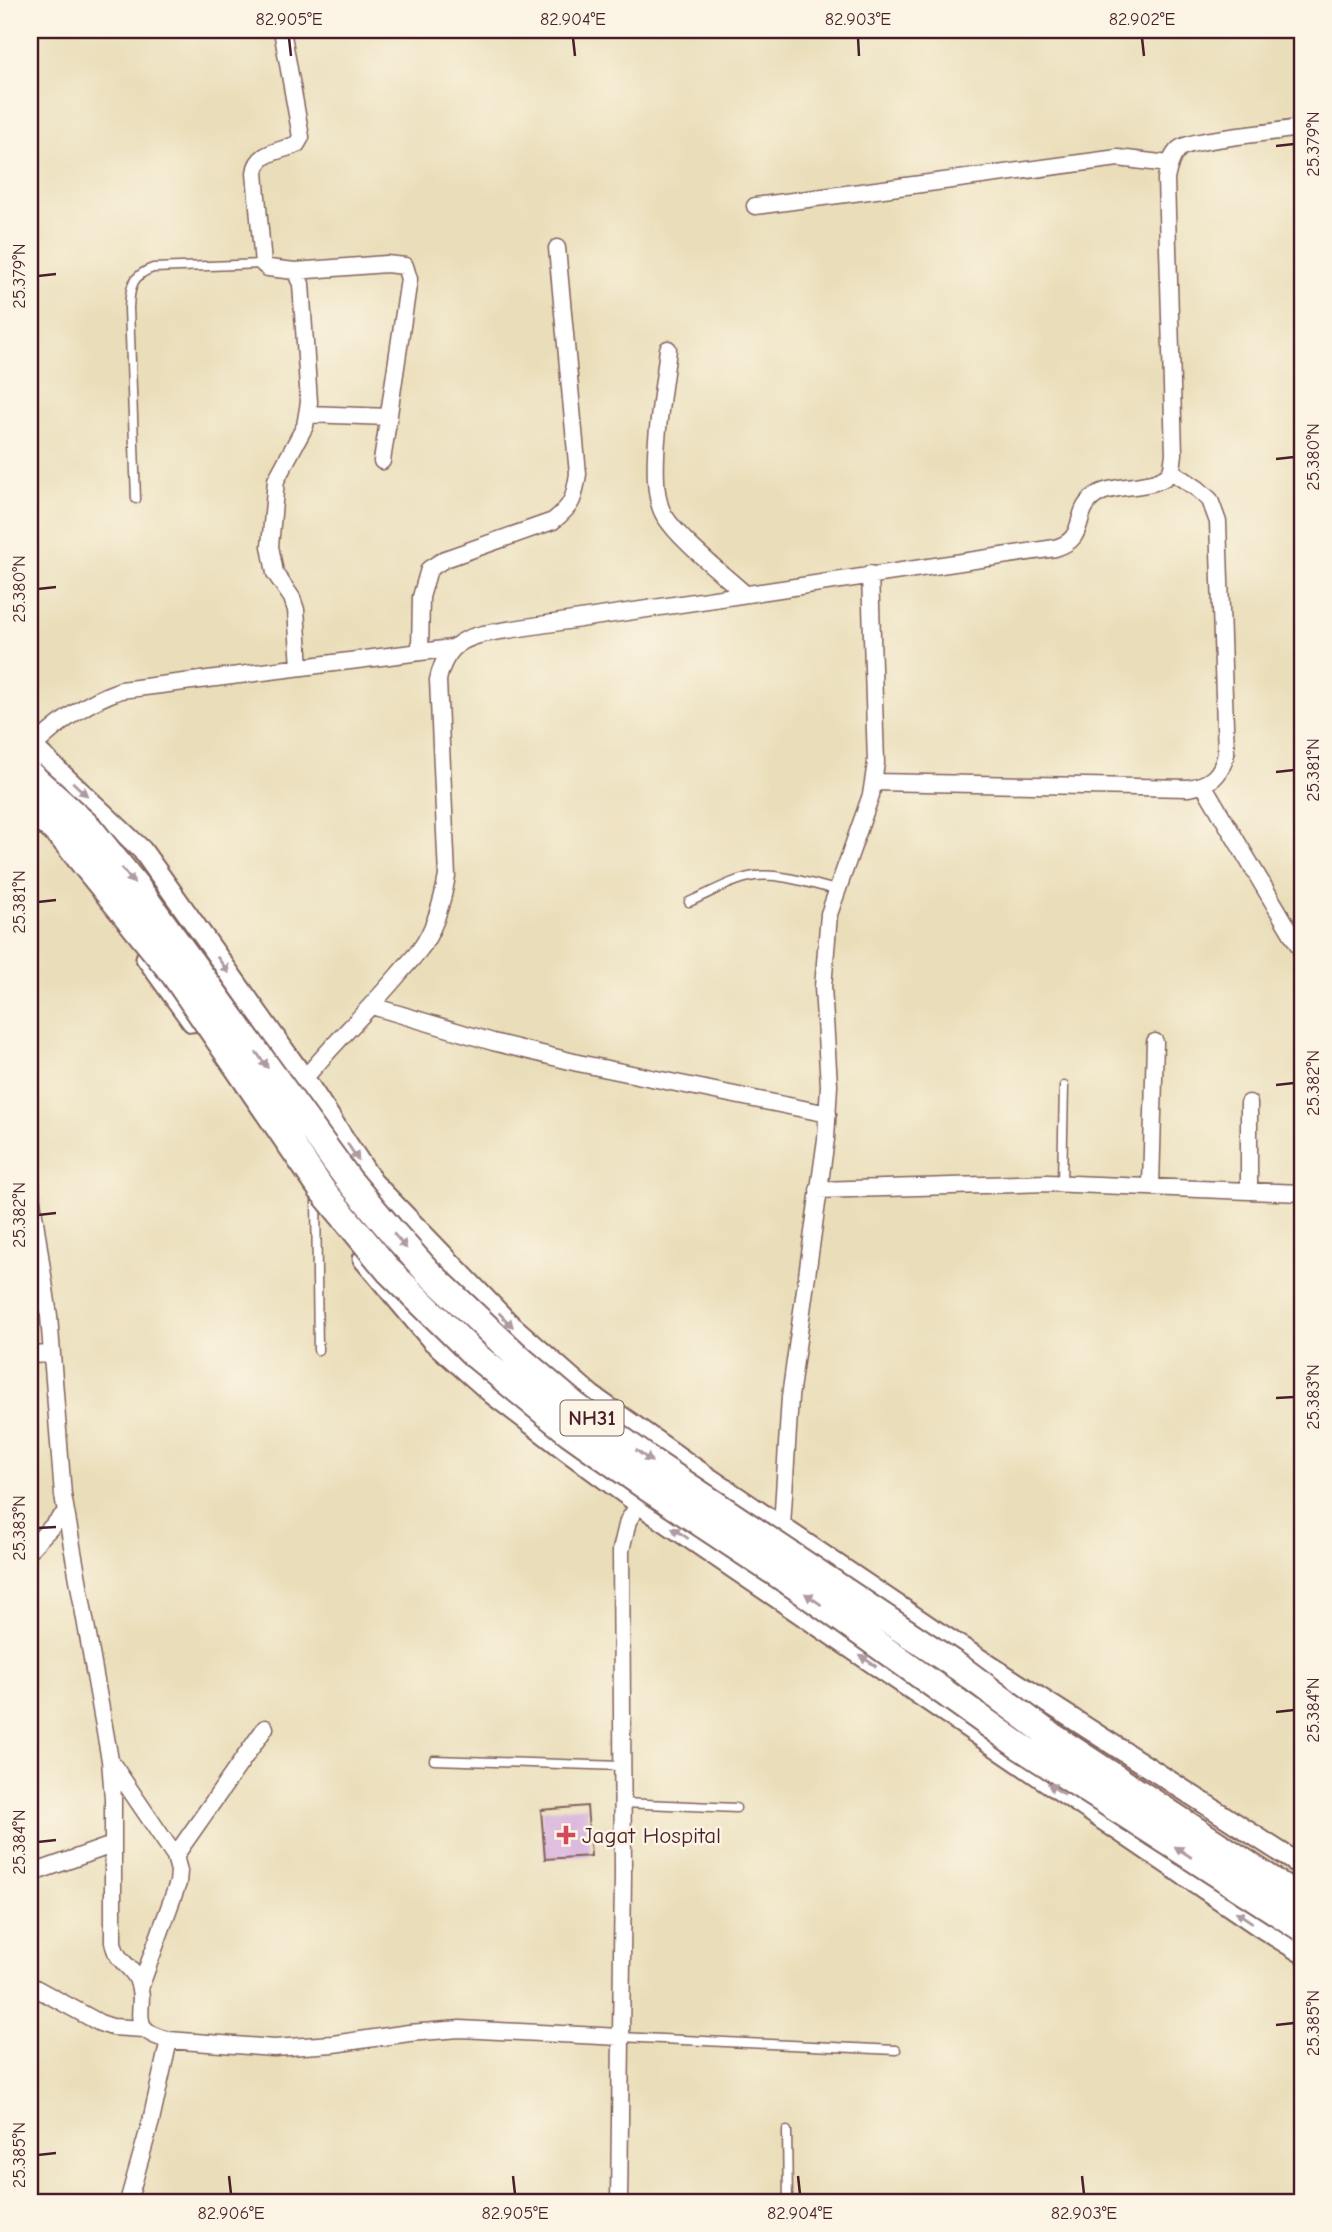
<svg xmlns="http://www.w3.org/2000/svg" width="1332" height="2232" font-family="'Comic Neue',sans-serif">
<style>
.building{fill:#d1a5dc}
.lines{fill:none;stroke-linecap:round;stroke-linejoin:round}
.service-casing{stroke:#82625d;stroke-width:11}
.minor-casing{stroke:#82625d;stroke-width:19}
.tertiary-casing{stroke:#82625d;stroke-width:23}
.service{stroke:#fff;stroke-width:8}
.minor{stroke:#fff;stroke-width:16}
.tertiary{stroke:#fff;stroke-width:19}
.trunk-bridge-casing{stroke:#82625d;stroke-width:30;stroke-linecap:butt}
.trunk-bridge{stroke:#fff;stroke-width:26}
.oneway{fill:#ae9aa0}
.ticks{fill:none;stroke:#4a1f2b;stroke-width:2.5}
.poi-dot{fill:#d1495b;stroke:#fcf5e5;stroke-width:2.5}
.labels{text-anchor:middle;stroke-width:5;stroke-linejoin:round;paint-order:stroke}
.shield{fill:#fcf5e5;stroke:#7f5f63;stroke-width:2}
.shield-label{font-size:21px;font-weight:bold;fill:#4a1f2b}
.poi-label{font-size:23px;fill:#4a1f2b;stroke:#fcf5e5;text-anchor:start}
.neatline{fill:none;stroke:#4a1f2b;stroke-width:2.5}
.ticks-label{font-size:18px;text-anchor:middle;fill:#4a1f2b}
</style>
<rect width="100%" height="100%" fill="#fcf5e5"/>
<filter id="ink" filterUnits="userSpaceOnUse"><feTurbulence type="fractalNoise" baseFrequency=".0143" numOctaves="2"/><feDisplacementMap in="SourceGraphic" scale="14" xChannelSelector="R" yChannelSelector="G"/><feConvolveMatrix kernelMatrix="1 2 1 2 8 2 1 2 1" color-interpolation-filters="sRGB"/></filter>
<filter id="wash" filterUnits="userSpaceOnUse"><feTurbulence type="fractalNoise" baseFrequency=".00686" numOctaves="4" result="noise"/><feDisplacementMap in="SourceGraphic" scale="28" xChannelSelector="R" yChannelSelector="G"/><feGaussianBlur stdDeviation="1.57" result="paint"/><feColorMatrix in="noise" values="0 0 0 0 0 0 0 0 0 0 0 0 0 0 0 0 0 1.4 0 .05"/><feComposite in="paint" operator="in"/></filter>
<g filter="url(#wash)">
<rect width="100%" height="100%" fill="#eadeba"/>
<g id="blocks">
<path class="building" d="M587,1806l4,50 -46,3 -4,-49z"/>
</g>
</g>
<g filter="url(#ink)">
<use href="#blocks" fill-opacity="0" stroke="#82625d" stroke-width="2"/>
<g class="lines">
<g class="service-casing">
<path id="service" d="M136,499l-7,-191c1,-21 3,-33 24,-40l110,-4
M689,902c21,-9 44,-23 66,-26 27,-3 56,8 81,14
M1062,1183l2,-97
M316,1199l2,151
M434,1760l188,6
M623,1803l113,5
M620,2037l276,13
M787,2131l1,71"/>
</g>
<g class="minor-casing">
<path id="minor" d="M282,30l19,107 -4,7c-16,8 -40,7 -42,29l8,91 5,4 27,3 6,13 8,118 -4,24 -29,54 -6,66 5,27 17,25 4,12 4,56
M755,206l363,-48 51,6
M295,271l91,-7 19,2 4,13 -27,182
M668,349c-4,38 -23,135 -4,166 15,25 58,58 81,79
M307,414l82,3
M420,652l1,-55 8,-28 16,-10 108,-38c20,-16 21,-22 25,-47l-21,-226
M34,746c27,-25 52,-44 87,-56l331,-42
M875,782l313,6c22,-3 33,-12 38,-34l-8,-232 -8,-22 -12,-11 -27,-18
M1204,786l98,165
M372,1006l121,36 85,21 250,51
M1249,1103v88
M284,1104c34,-46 77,-85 114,-129 9,-11 20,-21 27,-33 12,-20 18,-44 22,-66l-9,-196c10,-47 41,-45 82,-52l535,-80c36,-10 14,-39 45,-55 17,-9 62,-4 71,-22 2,-5 2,-12 3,-17l-8,-275c2,-10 5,-23 13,-30 14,-11 100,-16 123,-22
M30,1168l2,33 17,115 14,179 47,265 3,38v144c1,5 3,11 6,15 6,8 14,13 18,22 13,29 -15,50 32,61l105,8 59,-4 76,-11 51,-4 160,8
M1151,1186l4,-144
M818,1190l230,-7 254,10
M30,1355l22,-1
M782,1526l8,-129 36,-258 3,-54 -6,-98 6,-73 42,-119 5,-32 -6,-189
M30,1549l36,-37
M111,1762l64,94 4,15 -1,12 -38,105
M175,1856l90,-128
M30,1874l82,-29
M30,1985l70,38 12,4 32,2
M128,2202l23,-81 18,-81
M619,2202l4,-328 -2,-324 7,-29 11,-17"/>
</g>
<g class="tertiary-casing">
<path id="tertiary" d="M30,744l112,106 162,228 69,104 136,141 82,72 102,72 240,162 369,237
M146,958l46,64
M363,1259l69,82 60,53 76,58 71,52 621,423 42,26"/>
</g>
<use href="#service" class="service"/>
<use href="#minor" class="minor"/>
<use href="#tertiary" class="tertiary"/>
<g class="trunk-bridge-casing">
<path id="trunk-bridge" d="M30,775l59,53 46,57 213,294 46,55 33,37 94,89 53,45 75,55 312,209 86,64 255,167
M30,807l33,30 111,137 148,216 67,81 86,84 94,77 79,56 149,99 221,158 284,183"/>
</g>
<use href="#trunk-bridge" class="trunk-bridge"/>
</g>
<defs><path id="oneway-solid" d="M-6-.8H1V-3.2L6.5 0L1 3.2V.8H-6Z" transform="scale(1.75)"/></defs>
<g class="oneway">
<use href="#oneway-solid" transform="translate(80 789) rotate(43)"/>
<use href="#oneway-solid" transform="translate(128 876) rotate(51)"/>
<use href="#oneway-solid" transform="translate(223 965) rotate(54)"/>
<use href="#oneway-solid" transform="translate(262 1060) rotate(54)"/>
<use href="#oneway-solid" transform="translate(353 1152) rotate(56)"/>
<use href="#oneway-solid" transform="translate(400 1241) rotate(49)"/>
<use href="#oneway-solid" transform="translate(506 1320) rotate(45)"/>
<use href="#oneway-solid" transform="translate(644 1456) rotate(36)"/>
<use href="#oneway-solid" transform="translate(680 1533) rotate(-146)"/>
<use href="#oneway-solid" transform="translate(813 1599) rotate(-145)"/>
<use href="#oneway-solid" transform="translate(868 1661) rotate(-146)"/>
<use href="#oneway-solid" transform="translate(1056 1789) rotate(-146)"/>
<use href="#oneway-solid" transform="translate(1183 1852) rotate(-147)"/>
<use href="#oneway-solid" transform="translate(1244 1917) rotate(-146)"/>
</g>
</g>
<path class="ticks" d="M289,38l2,18M573,38l2,18M858,38l1,18M1142,38l2,18M1276,146l18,-2M38,276l18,-2M1276,459l18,-2M38,589l18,-2M1276,772l18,-2M38,902l18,-2M1276,1085l18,-2M38,1215l18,-2M1276,1398l18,-1M38,1528l18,-1M1276,1712l18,-2M38,1842l18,-2M1276,2025l18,-2M38,2155l18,-2M229,2176l2,18M513,2176l2,18M798,2176l2,18M1082,2176l2,18"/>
<path class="poi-dot" d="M562.5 1824.5h7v7h7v7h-7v7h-7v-7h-7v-7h7z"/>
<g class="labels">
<rect class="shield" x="560.5" y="1400.5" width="63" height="35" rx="5"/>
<g class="shield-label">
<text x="592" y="1425">NH31</text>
</g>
<g class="poi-label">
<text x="582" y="1843">Jagat Hospital</text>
</g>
</g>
<rect width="1332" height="2232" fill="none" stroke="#fcf5e5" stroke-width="77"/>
<rect x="38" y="38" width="1256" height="2156" class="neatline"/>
<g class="ticks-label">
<text x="289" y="25">82.905°E</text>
<text x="573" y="25">82.904°E</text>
<text x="858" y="25">82.903°E</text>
<text x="1142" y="25">82.902°E</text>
<text transform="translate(1313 144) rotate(-90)" y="6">25.379°N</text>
<text transform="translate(19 276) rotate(-90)" y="6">25.379°N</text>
<text transform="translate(1313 457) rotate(-90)" y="6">25.380°N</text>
<text transform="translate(19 589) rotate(-90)" y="6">25.380°N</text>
<text transform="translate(1313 770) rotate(-90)" y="6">25.381°N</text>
<text transform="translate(19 902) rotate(-90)" y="6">25.381°N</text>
<text transform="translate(1313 1083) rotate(-90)" y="6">25.382°N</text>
<text transform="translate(19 1215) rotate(-90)" y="6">25.382°N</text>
<text transform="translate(1313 1397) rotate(-90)" y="6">25.383°N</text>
<text transform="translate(19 1528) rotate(-90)" y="6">25.383°N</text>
<text transform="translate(1313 1710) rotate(-90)" y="6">25.384°N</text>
<text transform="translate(19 1842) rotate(-90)" y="6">25.384°N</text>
<text transform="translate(1313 2023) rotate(-90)" y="6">25.385°N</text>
<text transform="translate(19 2155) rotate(-90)" y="6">25.385°N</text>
<text x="231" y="2219">82.906°E</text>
<text x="515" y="2219">82.905°E</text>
<text x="800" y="2219">82.904°E</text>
<text x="1084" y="2219">82.903°E</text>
</g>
</svg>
